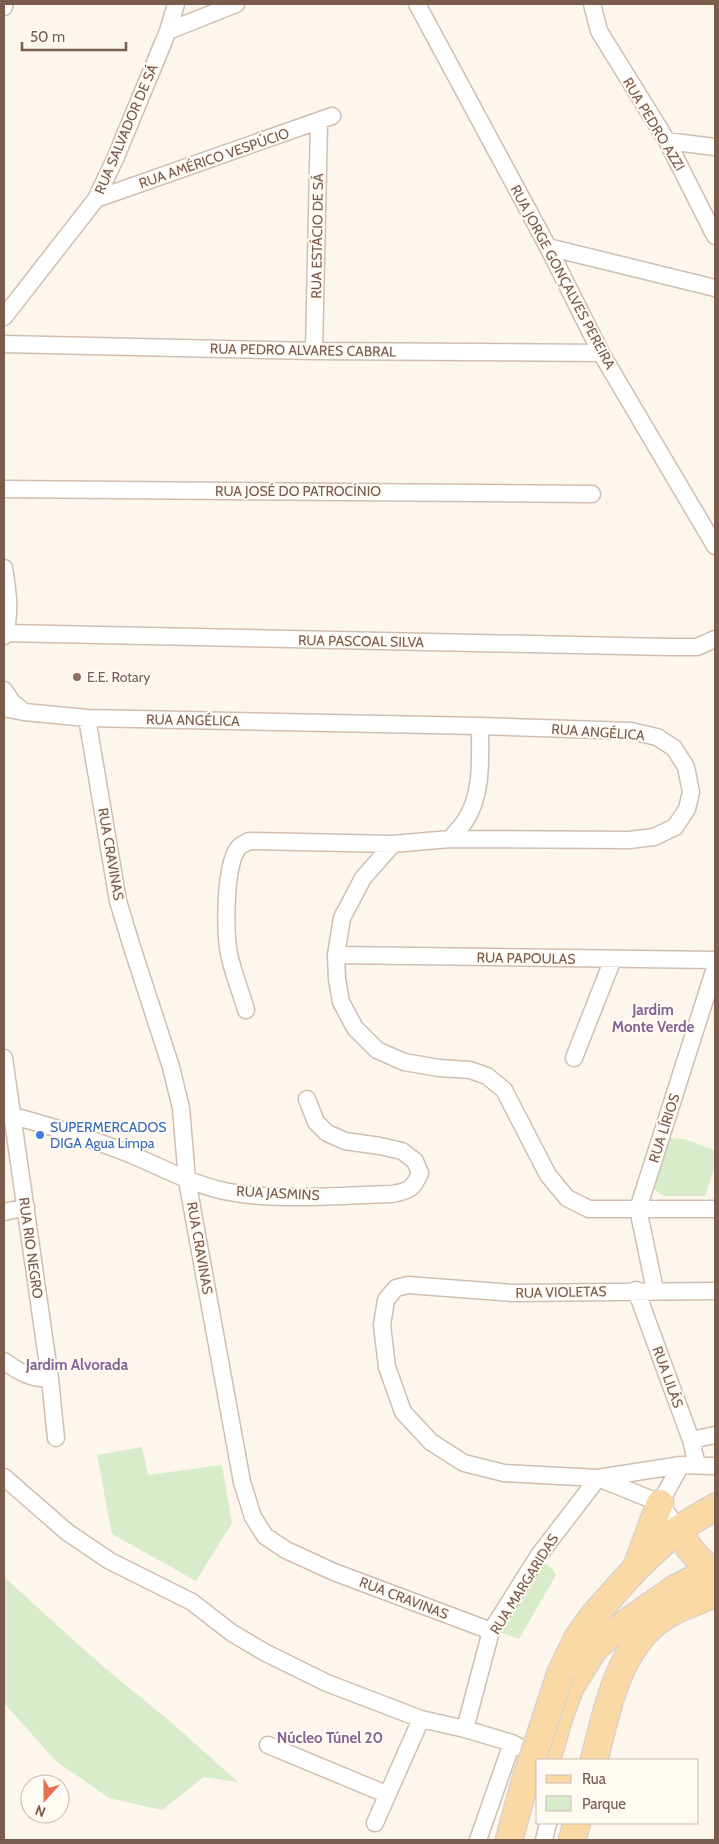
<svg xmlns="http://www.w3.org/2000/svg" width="719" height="1844" font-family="Cabin,sans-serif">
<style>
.green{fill:#d8ecc9}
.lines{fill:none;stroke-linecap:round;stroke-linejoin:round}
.minor-casing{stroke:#d1beb0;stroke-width:19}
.primary-casing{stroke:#dad1cd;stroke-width:29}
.minor{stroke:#fff;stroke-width:16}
.primary{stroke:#fbd9a5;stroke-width:26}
.primary-bridge-casing{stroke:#dad1cd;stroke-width:29;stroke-linecap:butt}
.primary-bridge{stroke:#fbd9a5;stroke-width:26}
.education-dot{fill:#8d6e63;stroke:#fffaf3;stroke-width:2}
.shop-dot{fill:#3f7fe0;stroke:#fffaf3;stroke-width:2}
.labels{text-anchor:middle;stroke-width:4;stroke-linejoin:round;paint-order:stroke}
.street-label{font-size:14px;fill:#7a5c4d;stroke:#fffaf3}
.education-label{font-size:14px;fill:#785e54;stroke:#fffaf3;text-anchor:start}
.shop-label{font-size:14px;fill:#366cbe;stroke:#fffaf3;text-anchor:start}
.neighbourhood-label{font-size:15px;font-weight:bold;fill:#846695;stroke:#fffaf3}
</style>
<rect width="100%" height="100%" fill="#fdf6ec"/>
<path class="green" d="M669,1138l16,1 29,11v19l-9,27h-41l-12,-8z
M142,1447l6,28 74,-10 10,58 -36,58 -84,-47 -15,-79z
M540,1560l12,8 4,7 -37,64 -22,-8z
M4,1577l96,87 72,59 66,59 -34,-5 -42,33 -53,-12 -53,-37 -52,-58z"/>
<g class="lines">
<g class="minor-casing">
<path id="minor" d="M417,4l131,243 53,106 114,193
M592,4l7,27 68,110 48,95
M4,7v-3
M168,31l68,-27
M667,141l48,6
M96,199l236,-83
M548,247l167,41
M4,317l92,-118 19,-40 53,-128 8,-27
M4,344l310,7 287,2
M314,351l5,-229
M4,489l588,5
M4,568c4,24 7,45 0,68
M5,633l664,14h28l18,-8
M4,690l8,12 12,10
M4,708l20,4 63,6 393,8 151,5 26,6 17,11 12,19 5,25 -4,17 -12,18 -21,10 -25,3 -179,-1 -57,5 -144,-3c-3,2 -8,4 -10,6 -15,17 -14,86 -10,107 4,19 12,38 17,56
M87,718l31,183 13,43 40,123 10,41 6,72 55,302 11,35 12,19 21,14 48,22 157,59
M450,839c5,-6 11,-12 15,-18 18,-27 15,-63 15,-95
M393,844l-30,34 -21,40 -6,37 1,24 4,23 14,26 22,22 27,12 35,6 31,2 17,6 17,14 44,85 19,23 22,11h126
M336,955l379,5
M4,1058l46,321 6,59
M574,1058l39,-99
M13,1116c37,10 73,21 109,35 34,13 66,32 102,40 53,11 114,4 168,3 17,-3 21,-5 28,-21l-5,-12 -13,-10 -22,-5 -35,-5 -18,-8 -11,-11 -9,-23
M4,1212l22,-5
M636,1290l55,150 6,25
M655,1290l-17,-81 77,-241
M715,1291l-203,2 -104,-8 -12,3 -10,12 -4,25 5,42 16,45 28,30 33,21 40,10 94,5 83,-13 34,1
M4,1361c16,12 26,17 46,18
M691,1440l24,-5
M4,1477l63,55 43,29 82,41 40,31 34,20 61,30 94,36 44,10 47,14 29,15
M598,1478l62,25 18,26
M660,1503l21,-38
M465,1729l26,-98 48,-76 59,-77
M268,1745l118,49
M375,1823l46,-104
M478,1840l34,-97
M544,1840l4,-17"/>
</g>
<g class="primary-casing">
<path id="primary" d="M678,1529l11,19 20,22
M638,1563l22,-60
M561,1672l16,-33 17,-24 43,-48 41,-38 37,-22
M547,1760l12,-42 11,-30 24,-39 19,-17 63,-44 39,-20
M594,1760c14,-52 25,-121 78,-148 14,-7 29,-12 43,-18
M509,1840l17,-62
M572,1840l5,-17"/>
</g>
<use href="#minor" class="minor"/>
<use href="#primary" class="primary"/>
<g class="primary-bridge-casing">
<path id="primary-bridge" d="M526,1778l35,-106"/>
</g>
<use href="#primary-bridge" class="primary-bridge"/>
</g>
<circle class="education-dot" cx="77" cy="677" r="5"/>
<circle class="shop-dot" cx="40" cy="1135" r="5"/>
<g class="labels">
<g class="street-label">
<text transform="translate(654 124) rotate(59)" y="5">RUA PEDRO AZZI</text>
<text transform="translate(126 129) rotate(-67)" y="5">RUA SALVADOR DE SÁ</text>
<text transform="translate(214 158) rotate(-19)" y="5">RUA AMÉRICO VESPÚCIO</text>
<text transform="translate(317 236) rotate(-89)" y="5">RUA ESTÁCIO DE SÁ</text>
<text transform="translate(563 277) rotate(62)" y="5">RUA JORGE GONÇALVES PEREIRA</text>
<text transform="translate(303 350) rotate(1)" y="5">RUA PEDRO ALVARES CABRAL</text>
<text x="298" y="496">RUA JOSÉ DO PATROCÍNIO</text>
<text transform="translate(361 641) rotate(1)" y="5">RUA PASCOAL SILVA</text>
<text transform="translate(193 720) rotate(1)" y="5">RUA ANGÉLICA</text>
<text transform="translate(598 732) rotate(4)" y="5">RUA ANGÉLICA</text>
<text transform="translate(111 854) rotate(80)" y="5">RUA CRAVINAS</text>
<text transform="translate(526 958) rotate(1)" y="5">RUA PAPOULAS</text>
<text transform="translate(664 1128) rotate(-72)" y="5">RUA LÍRIOS</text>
<text transform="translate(278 1193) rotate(3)" y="5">RUA JASMINS</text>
<text transform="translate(31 1248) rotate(82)" y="5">RUA RIO NEGRO</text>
<text transform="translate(200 1248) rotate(80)" y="5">RUA CRAVINAS</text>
<text transform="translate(561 1292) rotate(-1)" y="5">RUA VIOLETAS</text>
<text transform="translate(668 1377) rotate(70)" y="5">RUA LILÁS</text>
<text transform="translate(524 1584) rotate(-58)" y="5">RUA MARGARIDAS</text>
<text transform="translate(404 1598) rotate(21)" y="5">RUA CRAVINAS</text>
</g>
<g class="education-label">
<text x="87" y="682">E.E. Rotary</text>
</g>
<g class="shop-label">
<text x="50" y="1132">SUPERMERCADOS<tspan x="50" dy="16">DIGA Agua Limpa</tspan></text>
</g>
<g class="neighbourhood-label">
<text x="653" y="1015">Jardim<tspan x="653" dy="17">Monte Verde</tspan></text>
<text x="77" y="1370">Jardim Alvorada</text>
<text x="330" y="1743">Núcleo Túnel 20</text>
</g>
</g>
<rect width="719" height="1844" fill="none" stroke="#7a5c4d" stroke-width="10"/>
<rect x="536" y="1759" width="162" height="65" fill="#fffaf3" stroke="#cabbb1"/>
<rect x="546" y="1775" width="25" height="8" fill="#fbd9a5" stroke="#cabbb1"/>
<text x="582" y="1784" font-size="15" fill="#7a5c4d">Rua</text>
<rect x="546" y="1796" width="25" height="15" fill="#d8ecc9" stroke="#cabbb1"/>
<text x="582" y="1809" font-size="15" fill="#7a5c4d">Parque</text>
<g transform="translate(45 1799) rotate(201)"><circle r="24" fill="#fffaf3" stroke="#cabbb1"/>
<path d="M0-4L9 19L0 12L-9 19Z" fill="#e76f51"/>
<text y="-8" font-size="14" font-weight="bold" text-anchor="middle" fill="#7a5c4d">N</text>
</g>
<path d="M22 42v8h104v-8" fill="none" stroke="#7a5c4d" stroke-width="2.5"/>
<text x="30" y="42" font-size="15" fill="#7a5c4d" stroke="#fffaf3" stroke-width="4" paint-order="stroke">50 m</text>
</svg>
